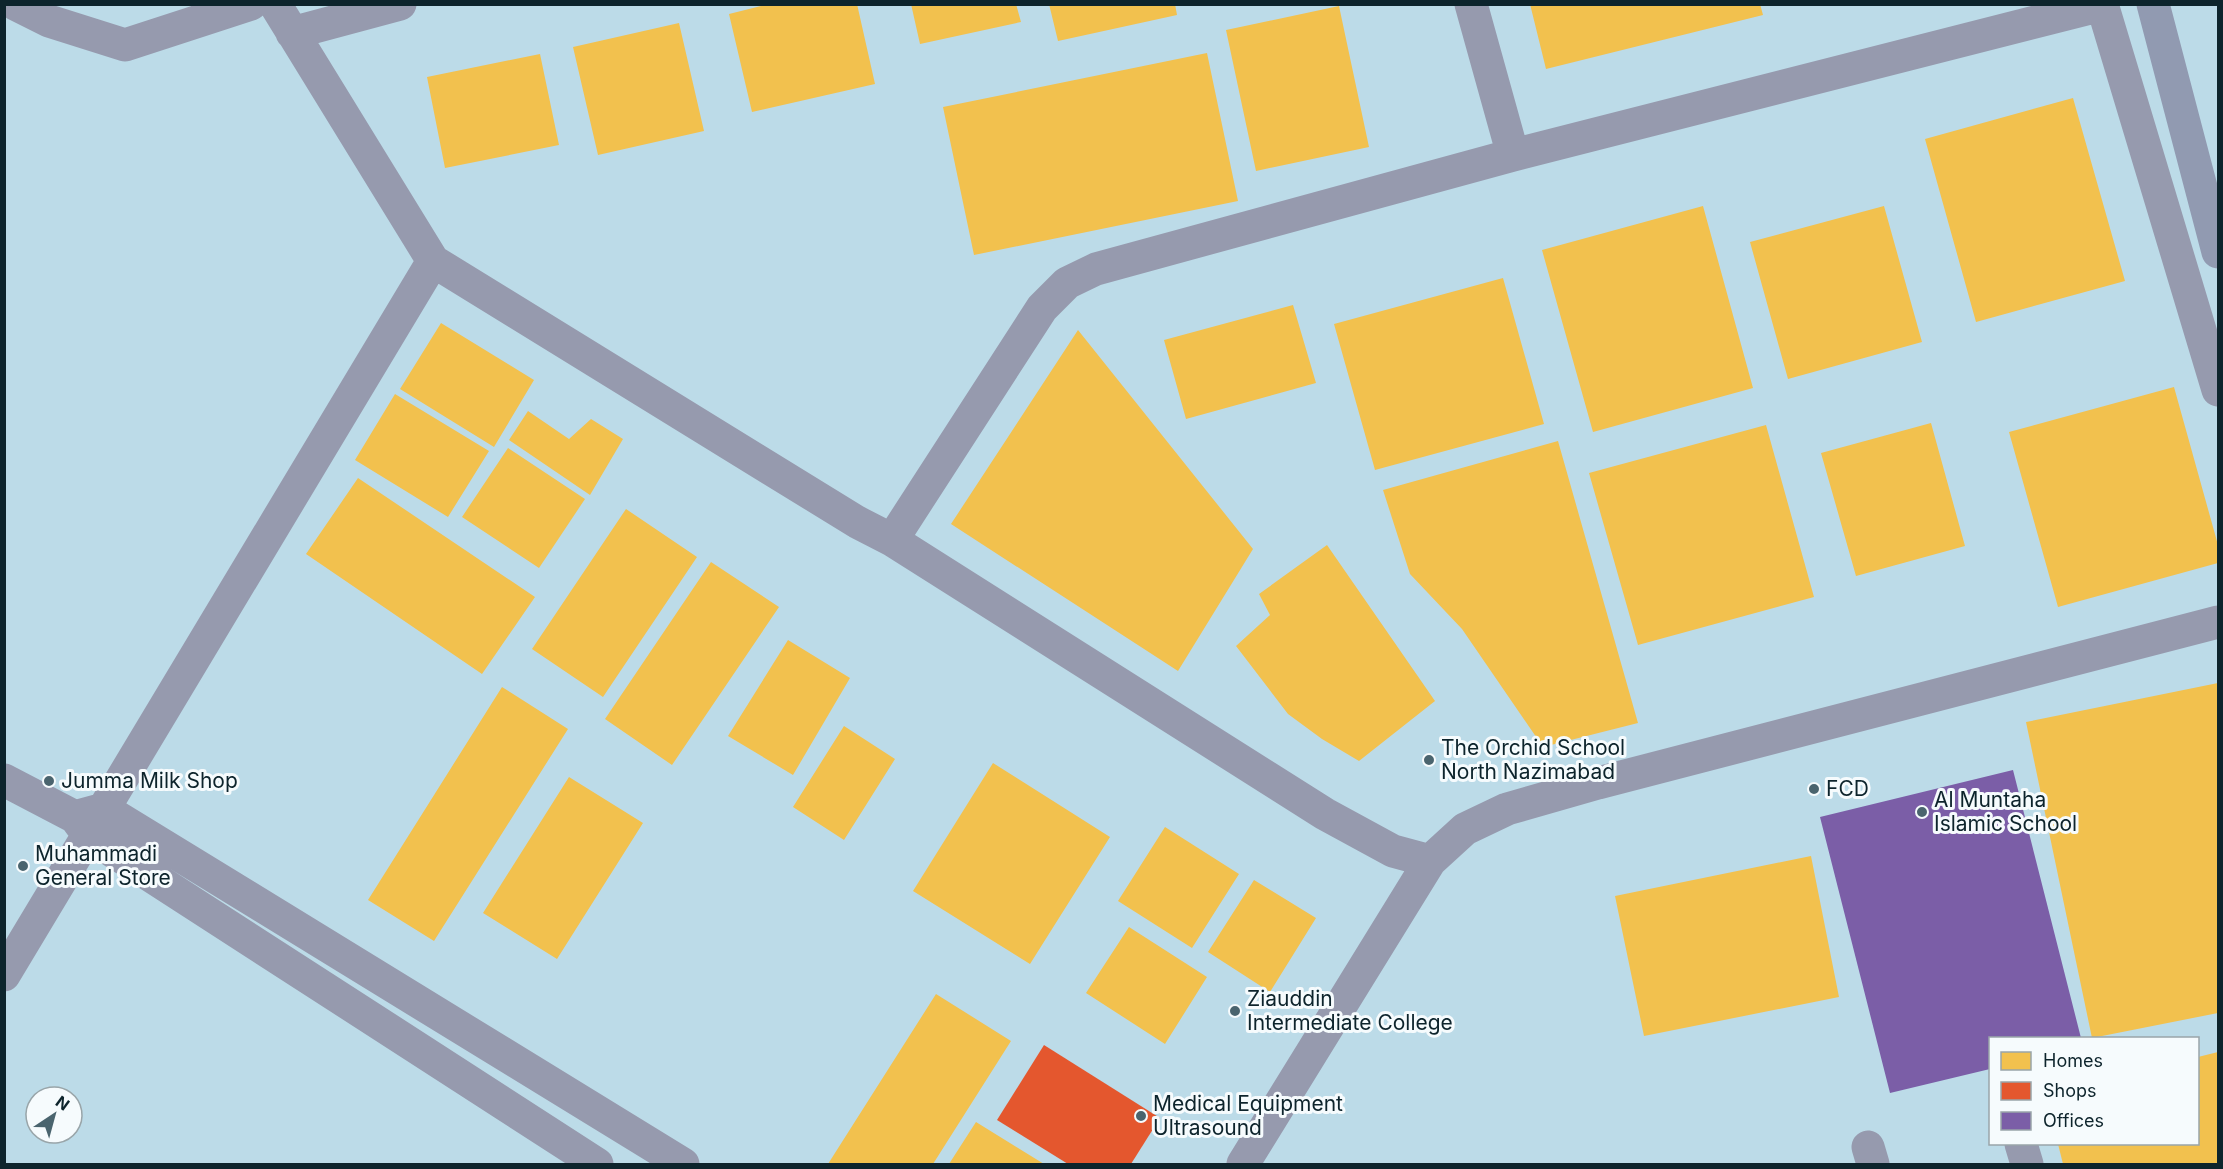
<svg xmlns="http://www.w3.org/2000/svg" width="2223" height="1169" font-family="Inter,sans-serif">
<style>
.homes{fill:#f2c14e}
.shops{fill:#e4572e}
.offices{fill:#7b5ea7}
.lines{fill:none;stroke-linecap:round;stroke-linejoin:round}
.minor{stroke:#969aae;stroke-width:33}
.major{stroke:#919ab1;stroke-width:33}
.poi-dot{fill:#4a646e;stroke:#f6fbfd;stroke-width:2}
.labels{text-anchor:middle;stroke-width:6;stroke-linejoin:round;paint-order:stroke}
.poi-label{font-size:21px;fill:#0d242c;stroke:#f6fbfd;text-anchor:start}
</style>
<rect width="100%" height="100%" fill="#bcdbe8"/>
<path class="homes" d="M769,4h88l18,80 -123,28 -23,-98z
M911,4h105l5,18 -101,22z
M1049,4h126l2,11 -119,26z
M1530,4h230l3,11 -217,54z
M1339,6l30,141 -113,24 -30,-141z
M679,23l25,108 -106,24 -25,-108z
M1207,53l31,148 -264,54 -31,-148z
M540,54l19,91 -114,23 -18,-91z
M2073,98l52,183 -149,41 -51,-183z
M1703,206l50,182 -160,44 -51,-182z
M1884,206l38,136 -134,37 -38,-137z
M1503,278l41,146 -169,46 -41,-146z
M1293,305l23,78 -130,36 -22,-79z
M441,323l93,57 -40,67 -94,-58z
M1078,330l175,219 -75,122 -227,-147z
M2174,387l44,158v18l-160,44 -49,-175z
M395,394l94,57 -41,66 -93,-57z
M528,411l41,28 22,-20 32,20 -33,56 -81,-55z
M1931,423l34,123 -109,30 -35,-123z
M1766,425l48,172 -176,48 -49,-172z
M1558,441l80,282 -95,24 -81,-118 -52,-55 -27,-84z
M508,448l77,51 -46,69 -77,-51z
M358,478l177,119 -53,77 -176,-120z
M626,509l71,48 -94,140 -71,-48z
M1327,545l108,156 -76,60 -37,-22 -34,-25 -52,-68 34,-31 -11,-21z
M711,562l68,45 -107,158 -67,-46z
M788,640l62,38 -57,97 -65,-39z
M2218,683v330l-126,25 -66,-316z
M502,687l66,42 -134,212 -66,-41z
M844,726l51,33 -51,81 -51,-33z
M993,763l117,74 -80,127 -117,-73z
M569,777l74,46 -86,136 -74,-46z
M1165,827l74,47 -47,74 -74,-47z
M1811,856l28,141 -195,39 -29,-140z
M1254,880l62,38 -46,74 -62,-40z
M1129,927l78,50 -42,67 -79,-51z
M936,994l75,47 -78,123h-105z
M2218,1052v112h-155l-5,-20h140v-87z
M976,1122l68,42h-95z"/>
<path class="shops" d="M1044,1045l116,73 -29,46h-63l-71,-44z"/>
<path class="offices" d="M2013,770l68,268h-91v31l-100,24 -70,-276z"/>
<g class="lines">
<path class="minor" d="M15,4l34,17 76,24 126,-41
M275,4l158,257 424,261 35,18 433,274 68,37 37,10
M1471,4l42,151
M2102,4l116,386
M292,33l108,-29
M892,540l150,-232 25,-25 29,-14 417,-114 589,-150
M4,780l71,37 14,19 508,328
M82,815l22,-6 579,355
M4,975l429,-714
M2021,1144l6,20
M1868,1147l5,17
M1243,1164l187,-303 35,-32 42,-20 91,-26 620,-161"/>
<path class="major" d="M2153,4l65,248"/>
</g>
<g class="poi-dot">
<circle cx="1429" cy="760" r="6"/>
<circle cx="49" cy="781" r="6"/>
<circle cx="1814" cy="789" r="6"/>
<circle cx="1922" cy="812" r="6"/>
<circle cx="23" cy="866" r="6"/>
<circle cx="1235" cy="1011" r="6"/>
<circle cx="1141" cy="1116" r="6"/>
</g>
<g class="labels">
<g class="poi-label">
<text x="1441" y="755">The Orchid School<tspan x="1441" dy="24">North Nazimabad</tspan></text>
<text x="61" y="788">Jumma Milk Shop</text>
<text x="1826" y="796">FCD</text>
<text x="1934" y="807">Al Muntaha<tspan x="1934" dy="24">Islamic School</tspan></text>
<text x="35" y="861">Muhammadi<tspan x="35" dy="24">General Store</tspan></text>
<text x="1247" y="1006">Ziauddin<tspan x="1247" dy="24">Intermediate College</tspan></text>
<text x="1153" y="1111">Medical Equipment<tspan x="1153" dy="24">Ultrasound</tspan></text>
</g>
</g>
<rect width="2223" height="1169" fill="none" stroke="#0d242c" stroke-width="12"/>
<rect x="1989" y="1037" width="210" height="108" fill="#f6fbfd" stroke="#99a5a9" stroke-width="1.5"/>
<rect x="2001" y="1052" width="30" height="18" fill="#f2c14e" stroke="#99a5a9" stroke-width="1.5"/>
<text x="2043" y="1067" font-size="18" fill="#0d242c">Homes</text>
<rect x="2001" y="1082" width="30" height="18" fill="#e4572e" stroke="#99a5a9" stroke-width="1.5"/>
<text x="2043" y="1097" font-size="18" fill="#0d242c">Shops</text>
<rect x="2001" y="1112" width="30" height="18" fill="#7b5ea7" stroke="#99a5a9" stroke-width="1.5"/>
<text x="2043" y="1127" font-size="18" fill="#0d242c">Offices</text>
<g transform="translate(54 1115) rotate(36)"><circle r="28" fill="#f6fbfd" stroke="#99a5a9" stroke-width="1.5"/>
<path d="M0-4.5L10 22L0 15L-10 22Z" fill="#4a646e"/>
<text y="-9" font-size="16" font-weight="bold" text-anchor="middle" fill="#0d242c">N</text>
</g>
</svg>
